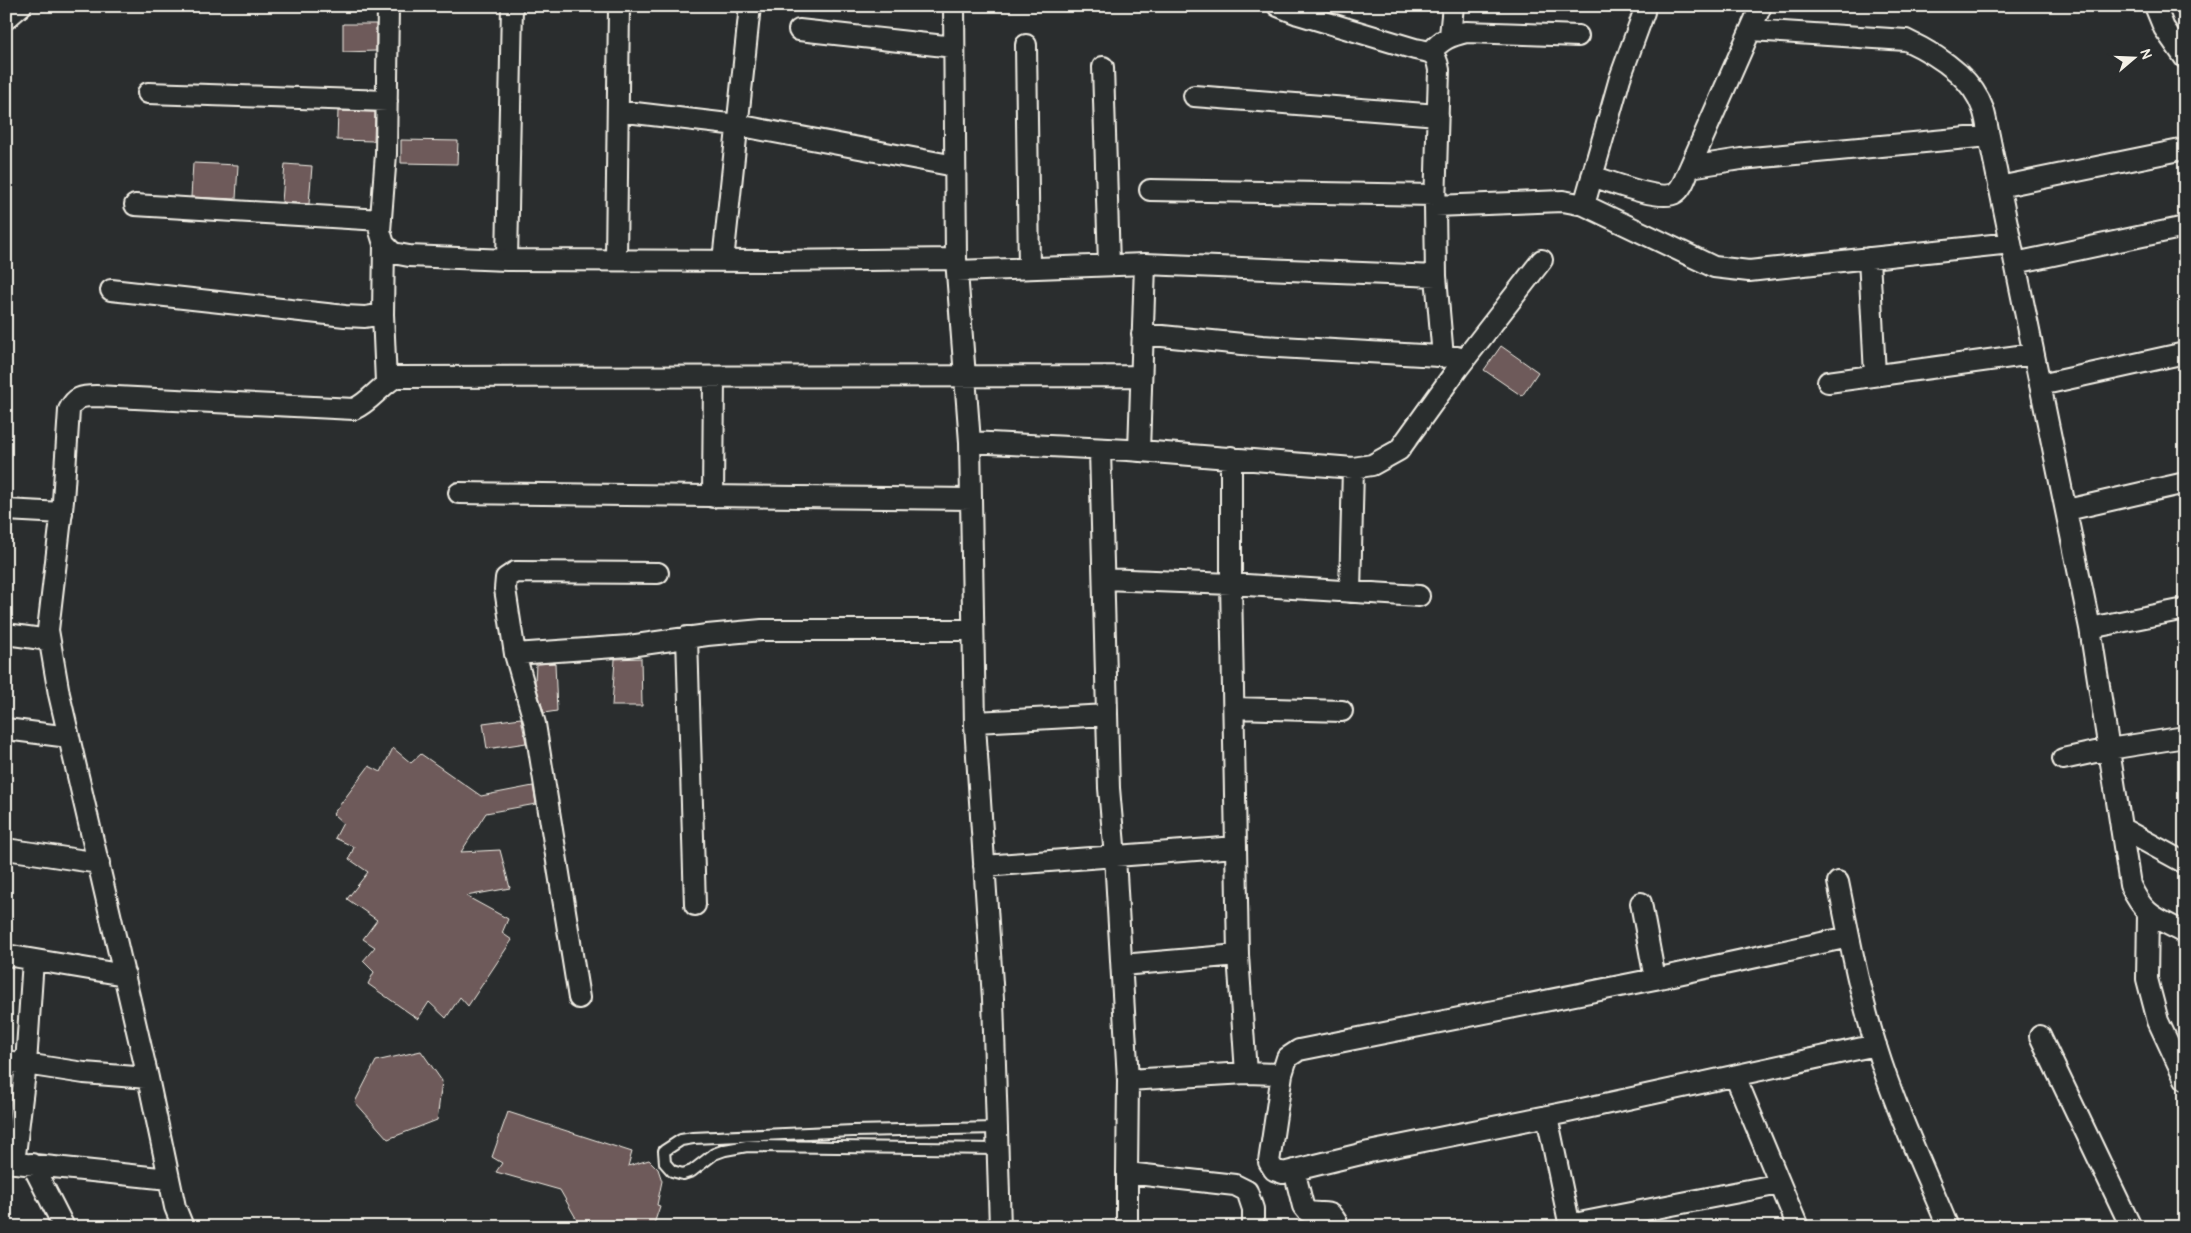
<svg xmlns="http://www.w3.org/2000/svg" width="2191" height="1233" font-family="Pangolin,sans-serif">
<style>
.building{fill:#6e5a5a;stroke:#f4f1e8}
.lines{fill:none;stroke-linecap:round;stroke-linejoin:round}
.service-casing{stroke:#f4f1e8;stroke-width:14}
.minor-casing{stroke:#f4f1e8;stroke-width:24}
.service{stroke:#2a2d2e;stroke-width:10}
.minor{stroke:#2a2d2e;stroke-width:20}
</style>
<rect width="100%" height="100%" fill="#2a2d2e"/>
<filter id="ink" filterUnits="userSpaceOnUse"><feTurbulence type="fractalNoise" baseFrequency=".02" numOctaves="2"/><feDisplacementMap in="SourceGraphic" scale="10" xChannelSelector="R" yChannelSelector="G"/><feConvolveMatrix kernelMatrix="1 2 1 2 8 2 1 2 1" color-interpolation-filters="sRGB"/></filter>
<g filter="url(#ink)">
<path class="building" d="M343,24h33v27l-33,1z
M338,111l37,1 -1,29 -37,-1z
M401,140l57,1 -1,23 -56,-1z
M193,163l45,2 -2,34 -45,-2z
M285,164l27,2 -3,38 -27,-2z
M1501,346l37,26 -16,24 -38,-26z
M641,658l1,48h-30l3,-47z
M555,663l2,48 -13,2 -9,-31 1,-18z
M521,718l5,25 -39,6 -4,-26z
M393,748l18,15 10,-9 60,42 52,-10 3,18 -50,9 -25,39 39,-2 10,38 -44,8 42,23 -6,14 10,7 -44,66 -8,-9 -14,21 -17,-16 -11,17 -50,-35 6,-12 -11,-11 12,-14 -12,-8 14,-19 -30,-21 21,-27 -19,-13 5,-12 -19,-9 8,-15 -10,-9 36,-48 12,6z
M421,1051l21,30 -5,39 -49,19 -33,-37 21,-41z
M508,1112l124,40 -4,14 21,-6 9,9 4,12 -5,24 3,1 -7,21h-72l-21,-37 -64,-18 6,-9 -10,-6z"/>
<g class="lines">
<g class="service-casing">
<path id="service" d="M997,1128l-144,3 -160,7 -12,2 -17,11 1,12 7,8 11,3 9,-3 22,-17 11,-4 22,-4 252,3"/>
</g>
<g class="minor-casing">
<path id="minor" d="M388,6l-2,148 -6,77 4,13 9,9 16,3 98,4 265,1 184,-2
M954,6l2,253 14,183 5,283 18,274 7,228
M1278,6l20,8 117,35c17,3 21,3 24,21l-4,136 1,70 7,81
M2155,6l9,22 21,30
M6,19l15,-13
M799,30l155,17
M1751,30l155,10c30,14 66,36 77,69 3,8 4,18 6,27l101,492 40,257c15,32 25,32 55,48
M1450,35l3,-29
M1026,45l3,223
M1431,52c11,-13 19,-16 35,-20l112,4
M1103,67l6,198
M148,93l239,8
M1194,96l244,19
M618,111l119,14 218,41
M1690,167l51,-8 248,-23
M1592,176c16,5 69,26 83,17 8,-5 11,-18 15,-26l71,-161
M1999,187l186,-38
M1150,190l285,5
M135,205l246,15
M1584,205l36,-127 24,-66
M1435,206l128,-5 21,4 130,62 35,4 262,-28
M1869,258l6,117
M507,260l5,-254
M616,260l3,-254
M723,261l27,-255
M2015,263l170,-36
M957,271l188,-7 291,12
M111,290l234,26 20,1 18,-3 1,-70
M383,314l3,68
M1142,334l120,12 195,11
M1828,382l205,-28
M2040,385l145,-32
M970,442l158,8 225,18 19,-3 27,-15 59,-82 84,-108
M1100,450l9,338 6,69 13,223 -1,93
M1139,451l6,-187
M1231,457v127l5,263 2,108 8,118
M459,493l512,6
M713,497l1,-120
M6,510l56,3
M2067,510l118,-27
M1104,579l127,5 188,12
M1350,592l3,-124
M2090,628l95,-19
M6,634l43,6
M687,637l8,268
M515,654l-10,-65 1,-11 9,-6 143,1
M1235,708l107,3
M975,722l132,-7
M6,729l63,8
M2063,759l46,-10 76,-12
M2121,828l64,35
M6,849l93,14
M984,866l252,-19
M1838,882c11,54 21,110 38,164 19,62 47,121 72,181
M1641,903l14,76 -356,71 -12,8 -5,16 -13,88 5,8 9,3 86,-21 199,-40 308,-67
M2148,914l-1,65 11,42 27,58
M6,955l119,20
M1122,965l116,-10
M1655,979l194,-42
M579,998l-44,-274 -20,-70 114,-8 78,-11 55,-5h210
M2040,1036l91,191
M6,1061l78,12 64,5 27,129 8,20
M1735,1076l63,151
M148,1078l-89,-384 -11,-64 15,-129 6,-91c6,-13 13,-14 27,-14l258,13c16,-7 26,-23 42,-32l745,-1
M1128,1080l118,-7 36,1
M1547,1116l23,111
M6,1162l163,17
M14,1163l12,-99 7,-104
M32,1164l32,63
M1294,1170l9,36 4,5c17,6 22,-6 32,16
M1569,1225l211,-41
M1127,1227v-54l108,12 12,6 6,18v18"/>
</g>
<use href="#service" class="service"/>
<use href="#minor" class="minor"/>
</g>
</g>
<rect width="2191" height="1233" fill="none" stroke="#2a2d2e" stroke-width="25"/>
<rect x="12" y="12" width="2166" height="1208" fill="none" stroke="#f4f1e8" stroke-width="2" filter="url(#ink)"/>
<g transform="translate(2134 58) rotate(71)" stroke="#2a2d2e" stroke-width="4" paint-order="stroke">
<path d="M0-4L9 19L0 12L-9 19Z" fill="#f4f1e8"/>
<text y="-8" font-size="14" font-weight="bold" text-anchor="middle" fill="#f4f1e8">N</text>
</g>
</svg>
